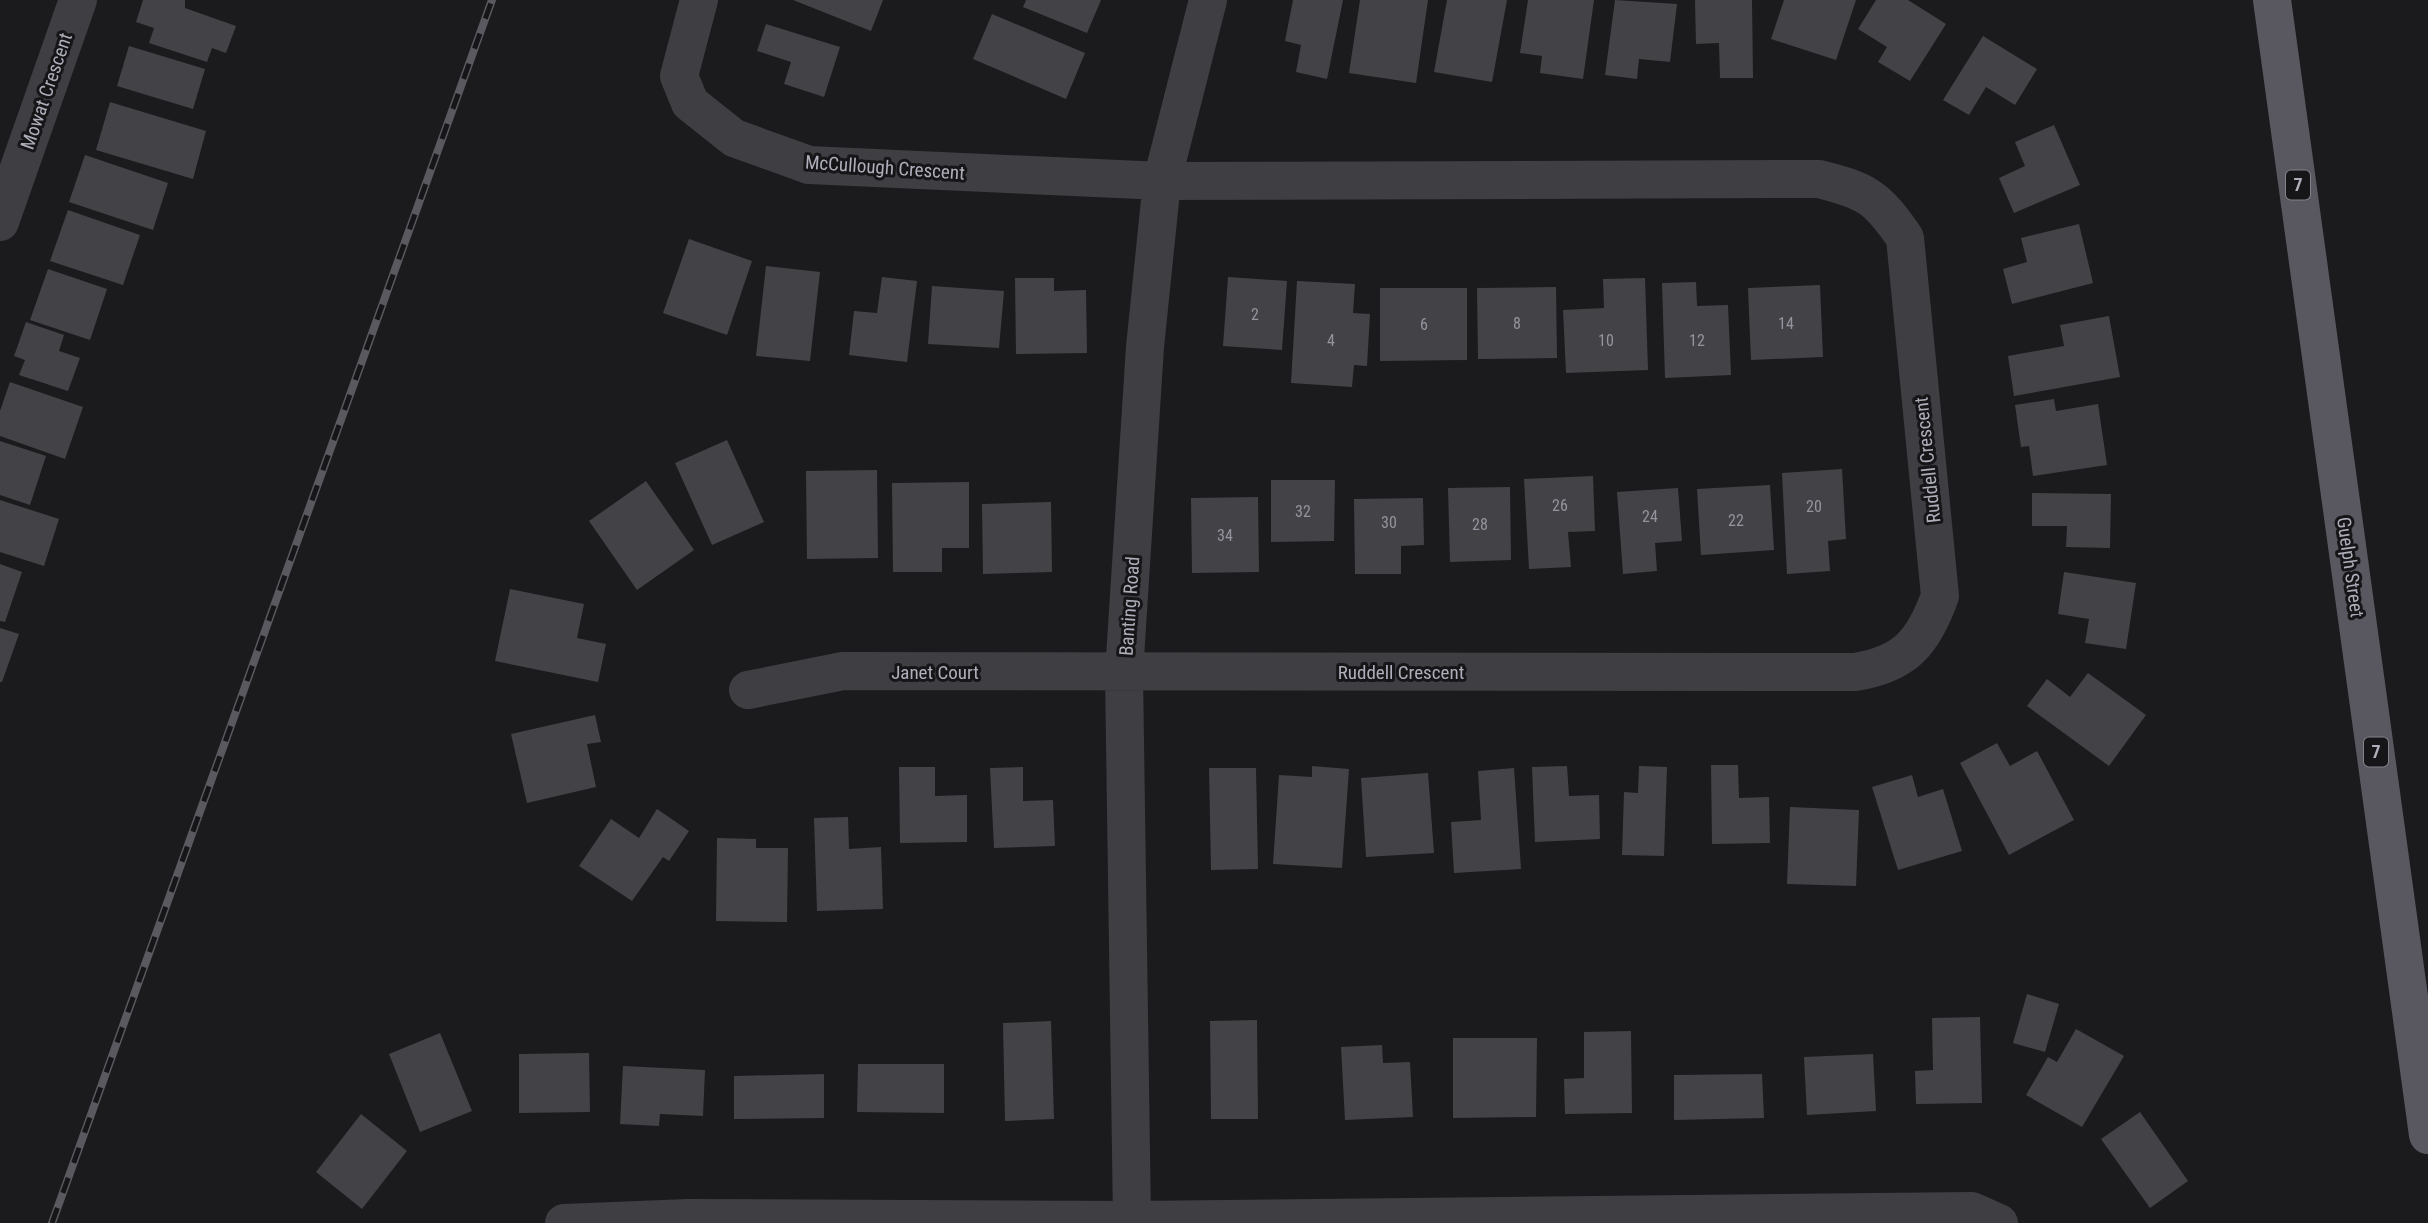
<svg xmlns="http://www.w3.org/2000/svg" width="2428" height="1223" font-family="'Roboto Condensed',sans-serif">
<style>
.building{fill:#434347}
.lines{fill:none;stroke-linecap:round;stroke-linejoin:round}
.street{stroke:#3f3e43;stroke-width:38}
.primary{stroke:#595860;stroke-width:38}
.rail-casing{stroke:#5a5960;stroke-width:8}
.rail{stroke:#161618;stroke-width:5;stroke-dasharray:16;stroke-linecap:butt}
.labels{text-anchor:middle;stroke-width:6;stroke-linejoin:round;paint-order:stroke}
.number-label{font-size:16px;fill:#94949e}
.shield{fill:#161618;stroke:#81818a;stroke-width:2}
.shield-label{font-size:18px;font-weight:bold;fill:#afafbb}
.street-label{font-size:19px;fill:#afafbb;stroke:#161618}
</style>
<rect width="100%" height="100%" fill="#1b1b1d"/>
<path class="building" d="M143,0h42v8l51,18 -10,27 -14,-5 -5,14 -58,-19 5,-15 -18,-6z
M793,0h90l-12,31z
M1026,0h75l-14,33 -64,-26z
M1293,0h50l-16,79 -31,-7 5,-27 -16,-4z
M1360,0h68l-12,83 -67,-10z
M1447,0h60l-15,82 -58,-10z
M1528,0h66l-11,79 -43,-6 2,-17 -22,-3z
M1615,0l62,4 -7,58 -31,-3 -2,20 -32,-4z
M1695,0h57l1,78h-33l-1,-35 -23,1z
M1784,0h72l-20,60 -65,-21z
M1876,0h32l38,24 -36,57 -32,-19 9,-15 -29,-18z
M992,14l93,39 -19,46 -93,-40z
M766,24l74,23 -16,50 -40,-13 7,-22 -34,-11z
M1983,36l54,33 -22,36 -29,-18 -17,28 -26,-15z
M129,46l76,23 -12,40 -76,-23z
M110,102l96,29 -13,48 -97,-29z
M2054,125l26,60 -66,28 -15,-35 26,-12 -10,-24z
M85,155l83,28 -15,47 -84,-28z
M68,210l72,25 -17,50 -73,-24z
M2079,224l14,59 -81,21 -9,-35 24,-7 -6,-24z
M689,239l63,22 -25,74 -64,-22z
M766,266l54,6 -10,89 -54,-5z
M48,269l59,20 -17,51 -60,-20z
M882,277l35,4 -10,81 -58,-7 5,-44 23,2z
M1228,277l59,4 -5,69 -59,-4z
M1015,278h39v13l32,-1 1,63 -71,1z
M1645,278l3,92 -82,3 -3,-63 41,-2 -1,-29z
M1297,281l58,3 -2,29 17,1 -3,52 -13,-1 -2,22 -61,-4z
M1696,282l1,24 31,-1 3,70 -66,3 -3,-95z
M1820,285l3,72 -72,3 -3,-72z
M932,286l72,5 -5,57 -71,-4z
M1556,287l1,71 -79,1 -1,-71z
M1380,288h87v72l-87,1z
M2109,316l11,61 -106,19 -6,-40 56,-10 -4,-21z
M26,322l38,13 -5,16 21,7 -12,33 -49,-16 6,-15 -11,-4z
M10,382l73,25 -18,52 -65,-23v-25z
M2054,399l2,12 42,-7 9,61 -74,11 -4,-30 -8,1 -6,-42z
M727,440l37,82 -52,23 -37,-82z
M0,441l46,15 -16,49 -30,-10z
M1842,469l4,70 -18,2 2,30 -43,3 -5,-101z
M877,470l1,88 -71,1 -1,-88z
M1593,476l2,55 -27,1 3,35 -42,2 -5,-90z
M1271,480h64l-1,61 -63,1z
M646,481l48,69 -57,40 -48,-69z
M969,482v66h-27v24h-49l-1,-89z
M1770,485l4,65 -73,5 -4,-66z
M1510,487l1,73 -61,2 -2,-74z
M1678,488l4,53 -27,2 2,28 -34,3 -6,-82z
M2032,493l79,1 -1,54 -44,-1 1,-21h-35z
M1258,497l1,75 -67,1 -1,-75z
M1423,498l1,47 -23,1v28h-46l-1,-75z
M0,500l59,19 -15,47 -44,-14z
M1051,502l1,70 -69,2 -1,-70z
M0,564l22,8 -17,50 -5,-1z
M2064,572l72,11 -10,66 -41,-6 4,-24 -31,-5z
M510,589l74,15 -7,34 29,6 -8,38 -103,-21z
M0,628l19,6 -17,48h-2z
M2088,673l58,42 -37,51 -82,-60 20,-27 23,18z
M595,715l6,27 -14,2 9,43 -69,16 -16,-69z
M1997,743l13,23 27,-15 37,69 -65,35 -49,-92z
M1711,765h27l1,33 30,-1 1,46 -58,1z
M1312,766l37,3 -7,99 -69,-4 6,-89 33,2z
M1567,766l2,30 30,-1 1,44 -65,3 -3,-75z
M1639,766l28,1 -3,89 -42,-1 2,-63 14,1z
M899,767h36v29l32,-1v47l-67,1z
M1023,767v34l30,-1 2,46 -61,2 -4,-80z
M1209,768h47l2,101 -47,1z
M1514,768l7,101 -67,4 -3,-51 30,-2 -3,-49z
M1428,773l6,80 -68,4 -5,-79z
M1912,775l6,22 25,-8 19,62 -64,19 -26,-83z
M1790,807l69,3 -3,76 -69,-2z
M657,809l32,22 -20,30 -6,-4 -31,44 -53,-35 32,-47 28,19z
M848,817l1,32 32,-2 2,62 -66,2 -3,-93z
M717,838l39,1v9h32l-1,74 -71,-1z
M2027,994l32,10 -14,48 -32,-9z
M1980,1017l2,86 -66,1 -1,-33 18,-1 -1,-52z
M1257,1020l1,99h-47l-1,-98z
M1051,1021l3,98 -49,2 -2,-98z
M2076,1029l48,27 -42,71 -56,-32 22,-38 9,5z
M1631,1031l1,82 -67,1 -1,-35 20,-1v-46z
M440,1033l32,78 -52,21 -31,-78z
M1453,1038h84l-1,79 -83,1z
M1382,1045l1,18 27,-1 3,55 -68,3 -4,-73z
M589,1053l1,59 -71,1v-59z
M1873,1054l3,57 -69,4 -3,-58z
M858,1064h86v49l-87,-1z
M623,1066l82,4 -2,46 -43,-2 -1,12 -39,-2z
M824,1074v44l-90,1v-43z
M1762,1074l2,44 -90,2v-45z
M2140,1112l48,69 -38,27 -49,-69z
M361,1114l46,37 -45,58 -46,-37z"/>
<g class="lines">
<path class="street" d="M699,0l-20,76 11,27 44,35 75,27 353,16 657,-2c48,12 58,18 86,59l35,358c-17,47 -35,68 -85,76l-1012,-1 -95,19
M0,222l78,-222
M1132,1220l-8,-547 21,-326 17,-166 46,-181
M564,1223l124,-5 444,2 840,-9 27,12"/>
<path class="primary" d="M2272,0l156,1135"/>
<g class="rail-casing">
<path id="rail" d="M52,1223l440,-1223"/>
</g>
<use href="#rail" class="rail"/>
</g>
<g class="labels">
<g class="number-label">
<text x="1255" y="320">2</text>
<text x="1517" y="329">8</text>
<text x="1786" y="329">14</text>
<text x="1424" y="330">6</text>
<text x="1331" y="346">4</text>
<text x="1606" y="346">10</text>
<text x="1697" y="346">12</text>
<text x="1560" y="511">26</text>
<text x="1814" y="512">20</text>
<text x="1303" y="517">32</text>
<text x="1650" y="522">24</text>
<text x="1736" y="526">22</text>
<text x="1389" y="528">30</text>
<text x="1480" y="530">28</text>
<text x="1225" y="541">34</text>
</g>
<g class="shield">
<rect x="2286" y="170.5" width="24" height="29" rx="5"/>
<rect x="2364" y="737.5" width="24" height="29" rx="5"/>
</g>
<g class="shield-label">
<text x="2298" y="191">7</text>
<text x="2376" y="758">7</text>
</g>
<g class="street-label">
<text transform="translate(46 91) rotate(-71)" y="7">Mowat Crescent</text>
<text transform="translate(885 167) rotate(4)" y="7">McCullough Crescent</text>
<text transform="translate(1927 460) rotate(-96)" y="7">Ruddell Crescent</text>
<text transform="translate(2351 567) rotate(82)" y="7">Guelph Street</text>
<text transform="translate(1129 606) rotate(-86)" y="7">Banting Road</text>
<text x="935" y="679">Janet Court</text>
<text x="1401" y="679">Ruddell Crescent</text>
</g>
</g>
</svg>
